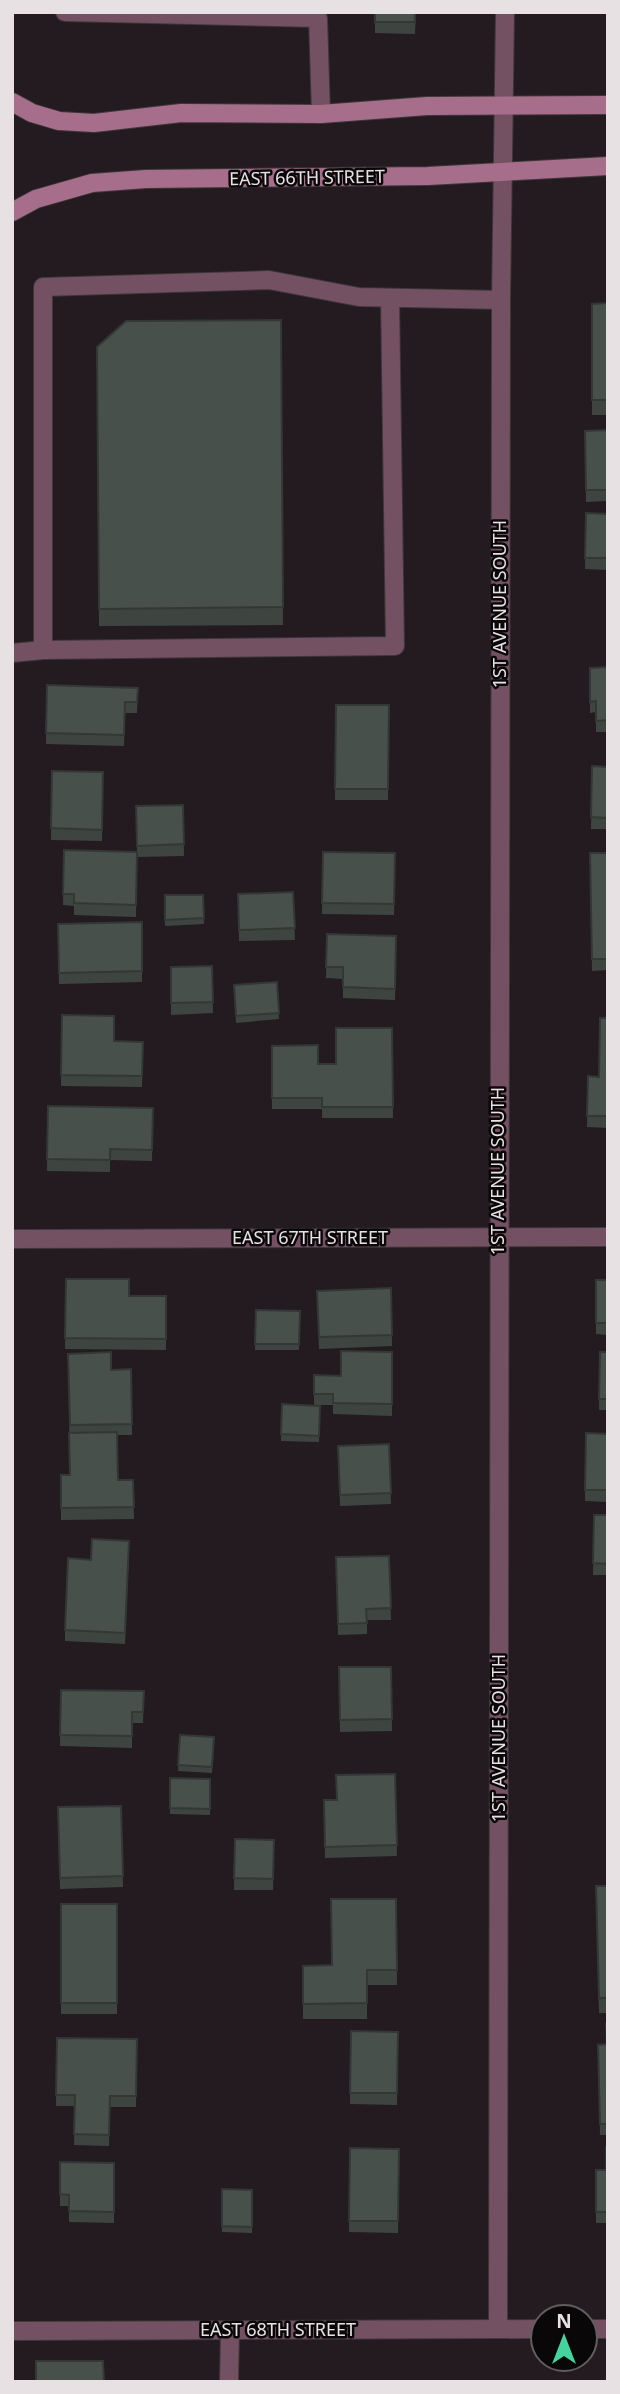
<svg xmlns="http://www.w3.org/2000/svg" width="620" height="2394" font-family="'Noto Sans',sans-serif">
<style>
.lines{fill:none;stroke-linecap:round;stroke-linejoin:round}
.service-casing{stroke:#3e373b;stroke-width:20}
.minor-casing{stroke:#3e373b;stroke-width:20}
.secondary-casing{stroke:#3e373b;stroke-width:20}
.service{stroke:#745162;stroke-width:18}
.minor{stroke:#745162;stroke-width:18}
.secondary{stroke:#a66e8a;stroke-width:18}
.wall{fill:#3e4541}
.building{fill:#48504c;stroke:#323835;stroke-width:2}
.labels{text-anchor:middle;stroke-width:5;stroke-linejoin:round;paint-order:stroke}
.street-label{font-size:18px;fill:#e7e1e4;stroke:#0a0708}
</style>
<rect width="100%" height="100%" fill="#231b1f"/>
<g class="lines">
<g class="service-casing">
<path id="service" d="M65,12l253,6 3,96
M390,298l5,348 -352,4v-363l226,-7 90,17 142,3
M12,653l31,-3
M229,2382l1,-51"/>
</g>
<g class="minor-casing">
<path id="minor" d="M12,1239l596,-2
M498,2329l3,-2029 4,-288
M585,2329h23
M12,2331l531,-2"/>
</g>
<g class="secondary-casing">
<path id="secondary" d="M12,102l20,11 27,8 35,2 87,-10 140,1 106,-8 181,-1
M12,212l24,-13 56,-16 54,-4 282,-3 180,-10"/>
</g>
<use href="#service" class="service"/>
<use href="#minor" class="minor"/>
<use href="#secondary" class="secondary"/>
</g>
<path class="wall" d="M375,12h41l-1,22 -40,-1z
M608,303v112h-16v-111z
M281,320l2,305 -184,1 -2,-279z
M608,430v71l-22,1 -1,-71z
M586,513l22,1v56l-23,-1z
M608,667v65h-12v-20l-6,1v-45z
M47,685l91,3 -1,25h-12l-1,33 -78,-2z
M336,705h53l-1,95h-53z
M592,766l16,1v62h-17z
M52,771l51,1 -1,69 -51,-1z
M183,805l1,51 -47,1 -1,60 -62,-2v-9l-11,-1 1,-55 73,2 -1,-46z
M323,852l72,1 -1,62 -72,-1z
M590,853h18v117l-16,1z
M293,892l2,48 -56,1 -1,-47z
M165,895h38l1,29 -39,2z
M142,922v60l-83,2 -1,-60z
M327,934l69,2 -1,64 -52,-2v-19l-17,-1z
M212,966l1,47 -42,2v-48z
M277,982l2,37 -43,4 -2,-38z
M62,1015l52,26 29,1 -1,45 -81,-1z
M608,1018v110l-21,-1 1,-51 11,1z
M392,1028l1,90h-71v-9h-50v-63l46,18h18z
M48,1106l105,2 -1,53 -42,-1v12l-63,-1z
M66,1279l63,17h37v54l-101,-1z
M596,1280h12v55l-12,-1z
M391,1288l1,58 -73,3 -2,-58z
M256,1310l44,1 -1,39h-44z
M392,1352v64l-59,-2v-9h-19v-30l27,1z
M600,1352h8v58h-9z
M68,1354l43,16 20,-1 1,66h-15l1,45h15l1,39 -73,1v-45h9z
M282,1404l38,2 -1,36 -38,-1z
M586,1433l22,1v68l-23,-1z
M389,1444l2,60 -51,2 -2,-60z
M594,1515h14v60h-15z
M129,1553l-4,91 -60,-3v-11l26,-70z
M389,1556l2,64h-24v14l-29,1 -2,-78z
M339,1667h52l1,64 -52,1z
M61,1690l83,1 -1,32h-11v25l-72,-2z
M180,1735l34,2 -2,36 -34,-2z
M395,1774l2,82 -72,2 -1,-58h13z
M170,1778l40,1v36l-40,-1z
M121,1806l2,81 -63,2 -2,-82z
M235,1839l39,1 -1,50h-39z
M608,1886v127h-9l-3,-112z
M396,1899l1,86h-30v34h-64v-53l29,-1z
M61,1904h56v110h-56z
M608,2024v111h-8l-2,-90 8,-1z
M351,2031l47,1 -1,73 -47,-1z
M57,2038l80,1 -1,68h-26l-1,39 -35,-1 1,-39h-19z
M608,2147v76h-12v-53h10z
M350,2148l49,1 -1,84 -49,-1z
M60,2162l54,1v60l-45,-1v-16h-9z
M222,2189l30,1v43l-30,-1z"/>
<path class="building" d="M375,12h40v10h-40z
M608,303v97h-16v-96z
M281,320l2,287 -184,2 -2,-262 29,-26z
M608,430v60h-22l-1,-59z
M586,513l22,1v44h-23z
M608,667v53l-12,1v-20l-6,1v-34z
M47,685l91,3 -1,14h-12l-1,33 -78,-2z
M336,705h53l-1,84h-53z
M592,766l16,1v51l-17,-1z
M52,771l51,1 -1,58 -51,-2z
M183,805l1,39 -47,2 -1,-40z
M64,850l73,2 -1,53 -62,-2v-9h-11z
M323,852l72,1 -1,51 -72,-1z
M590,853h18v106h-16z
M293,892l2,36 -56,2 -1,-36z
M165,895h38l1,23 -39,2z
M142,922v49l-83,2 -1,-49z
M327,934l69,2 -1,53 -52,-2v-20h-17z
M212,966l1,36 -42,1v-36z
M277,982l2,31 -43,3 -2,-31z
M62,1015l52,1v25l29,1 -1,34 -81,-1z
M600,1018h8v98h-21l1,-40 11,1z
M336,1028h56l1,79h-71v-9h-50v-52l46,-1v19h18z
M48,1106l105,2 -1,42 -42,-1v11l-63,-1z
M66,1279h63v17h37v43l-101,-1z
M596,1280h12v43h-12z
M391,1288l1,47 -73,2 -2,-46z
M256,1310l44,1 -1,33h-44z
M341,1351l51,1v52l-59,-1v-9h-19v-19l27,1z
M111,1352v18l20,-1 1,55 -62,1 -2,-71z
M600,1352h8v47h-9z
M282,1404l38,2 -1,30 -38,-2z
M117,1432l1,48h15l1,27 -73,1v-33h9l-1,-42z
M586,1433l22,1v56h-23z
M389,1444l2,49 -51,2 -2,-49z
M594,1515h14v49l-15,-1z
M92,1539l37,2 -4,92 -60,-3 3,-72 23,2z
M389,1556l2,52 -25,1 1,14 -29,1 -2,-67z
M339,1667h52l1,52 -52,1z
M61,1690l83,1 -1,21h-11v24l-72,-1z
M180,1735l34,2 -2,30 -34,-2z
M395,1774l2,71 -72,2 -1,-47h13l-1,-25z
M170,1778l40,1v30l-40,-1z
M121,1806l2,70 -63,2 -2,-71z
M235,1839l39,1 -1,39 -39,-1z
M596,1886h12v112h-9z
M331,1899h65l1,71h-30v33l-64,1v-38l29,-1z
M61,1904h56v99h-56z
M606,2024h2v100h-8l-2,-79 9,-1z
M351,2031l47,1 -1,61h-47z
M57,2038l80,1 -1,57h-26l-1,39 -35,-1 1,-39h-19z
M606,2147h2v65h-12v-42h10z
M350,2148l49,1 -1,72h-49z
M60,2162l54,1v49l-45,-1v-16l-9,-1z
M222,2189l30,1v37l-30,-1z
M36,2361h67l1,21h-68z"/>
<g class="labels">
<g class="street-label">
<text transform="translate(307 178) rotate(-1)" y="6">EAST 66TH STREET</text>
<text transform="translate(500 604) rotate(-90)" y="6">1ST AVENUE SOUTH</text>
<text transform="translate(498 1171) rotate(-90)" y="6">1ST AVENUE SOUTH</text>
<text x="310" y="1244">EAST 67TH STREET</text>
<text transform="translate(499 1738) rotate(-90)" y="6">1ST AVENUE SOUTH</text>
<text x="278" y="2336">EAST 68TH STREET</text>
</g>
</g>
<rect width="620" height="2394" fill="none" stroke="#e7e1e4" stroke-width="28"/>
<g transform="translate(564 2338)"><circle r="33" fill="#0a0708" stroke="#625e60" stroke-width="2"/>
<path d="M0-5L12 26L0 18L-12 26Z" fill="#46d49e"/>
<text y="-10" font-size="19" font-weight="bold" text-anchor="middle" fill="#e7e1e4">N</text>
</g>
</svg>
